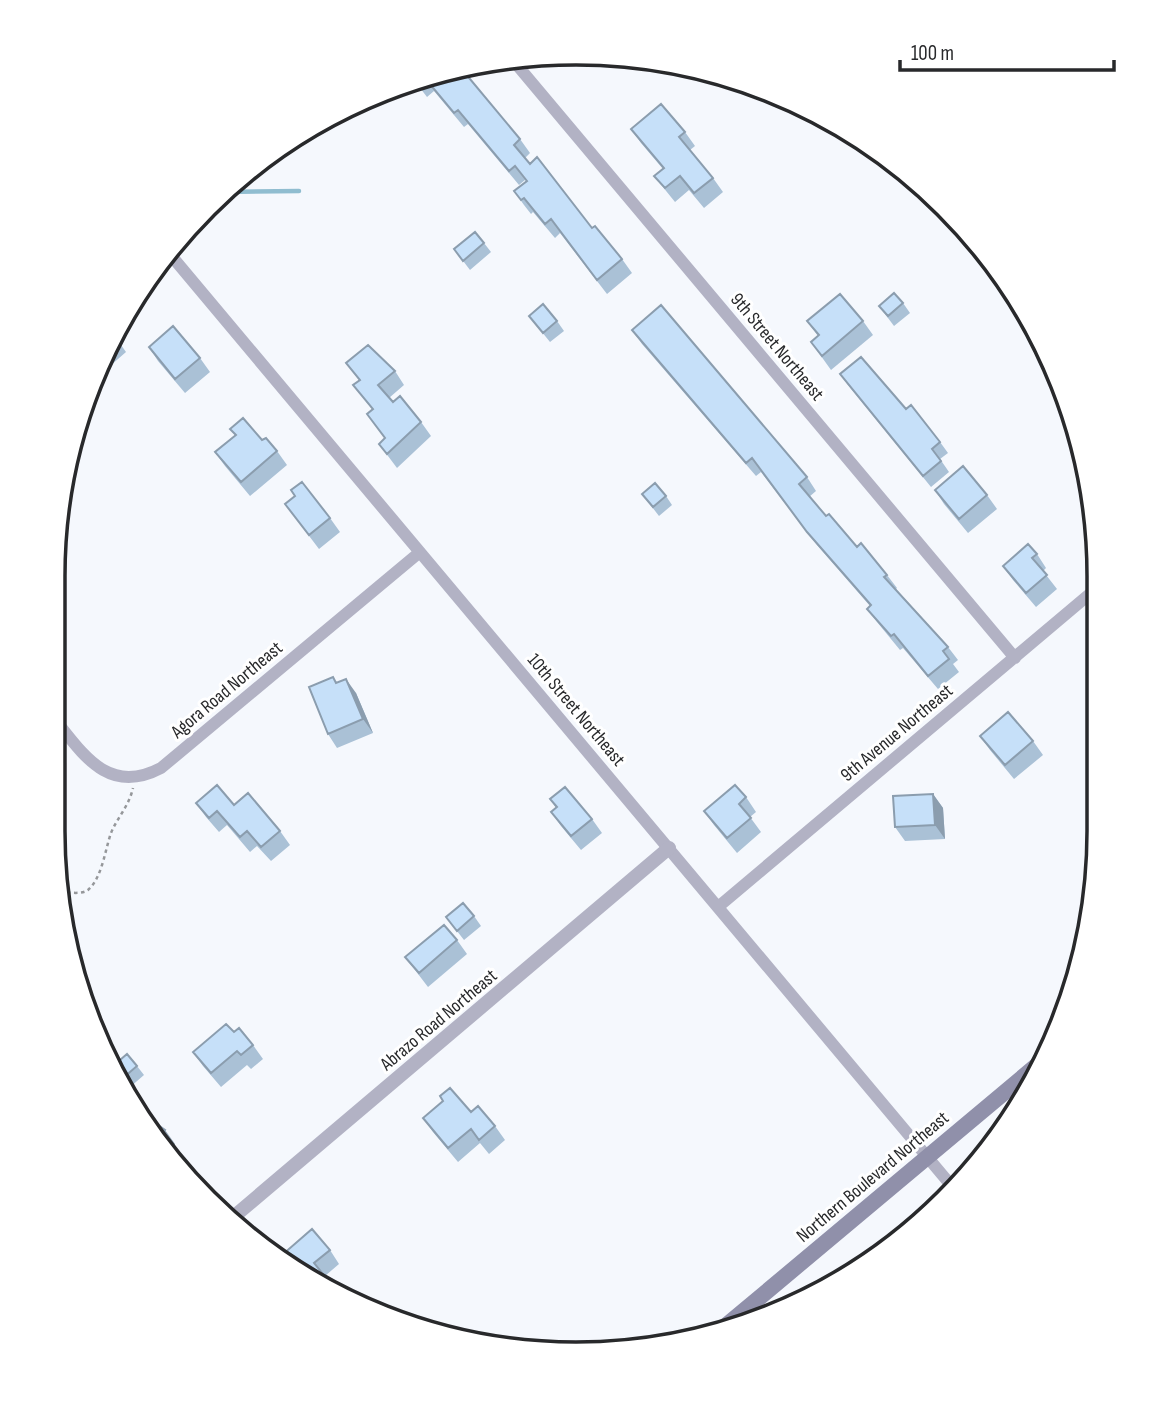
<svg xmlns="http://www.w3.org/2000/svg" width="1152" height="1407" font-family="'Sofia Sans Condensed',sans-serif">
<style>
.lines{fill:none;stroke-linecap:round;stroke-linejoin:round}
.stream{stroke:#90bdd0;stroke-width:4.5}
.path{stroke:#95979a;stroke-width:2.5;stroke-dasharray:3.5 3.5;stroke-linecap:butt}
.minor{stroke:#b2b2c4;stroke-width:12}
.tertiary{stroke:#b2b2c4;stroke-width:14}
.secondary{stroke:#9090aa;stroke-width:16}
.wall{fill:#aac1d6}
.shaded-wall{fill:#8b9dae}
.building{fill:#c6e0f9;stroke:#8b9dae;stroke-width:2}
.labels{text-anchor:middle;stroke-width:6;stroke-linejoin:round;paint-order:stroke}
.street-label{font-size:19px;fill:#28292b;stroke:#fff}
.rim{fill:none;stroke:#28292b;stroke-width:3.5}
</style>
<rect width="100%" height="100%" fill="#f5f8fd"/>
<g class="lines">
<path class="stream" d="M224,192l75,-1"/>
<path class="path" d="M60,892c8,0 21,3 28,-2 14,-12 17,-40 23,-57 6,-15 18,-27 22,-45"/>
<path class="minor" d="M512,59l503,599
M169,253l786,937
M53,717c30,37 55,79 108,51l259,-216
M718,907l380,-320"/>
<path class="tertiary" d="M231,1219l438,-371"/>
<path class="secondary" d="M722,1329l326,-273"/>
</g>
<path class="wall" d="M441,70l79,69 10,14 -5,5 97,101 10,14 -25,21 -47,-61 -5,5 -22,-26 -2,2 -7,-9 -10,-14 12,-10 -1,-1 -6,5 -51,-61 -4,3 -30,-36 -7,6 -13,-17z
M631,129l54,3 10,14 -5,4 23,28 10,14 -19,16 -15,-18 -14,12 -21,-26 9,-7 -22,-26z
M484,243l7,9 -21,18 -16,-21z
M147,287l4,6 -13,9z
M903,303l7,10 -16,13 -15,-20z
M529,316l28,5 7,10 -14,11z
M807,321h56l10,14 -42,35 -20,-28 7,-6z
M632,330l175,147 9,14 -7,6 17,19 61,59 10,13 -1,1 52,58 10,13 -5,4 6,8 -21,17 -35,-41 -3,2 -23,-28 -10,-13 3,-3 -53,-61 -56,-73 -5,4 -114,-132z
M116,338l10,14 -24,21 -5,-5z
M149,347l51,11 10,14 -25,21 -27,-32z
M346,363l49,8 9,14 -15,13 4,4 28,20 10,14 -34,32 -18,-24 6,-5 -13,-30 -19,-24 6,-5z
M840,374l66,35 34,33 8,11 -8,6 9,13 -18,15 -83,-102z
M230,429l32,11 15,11 10,14 -37,31 -25,-30 -10,-14 20,-17z
M935,490l52,5 10,14 -29,24 -24,-29z
M642,494l24,2 6,9 -13,11z
M295,496l35,22 10,14 -21,17 -34,-45z
M1037,554l9,14 -3,3 14,18 -21,18 -23,-27 -10,-14z
M337,683l19,10 17,40 -36,15 -9,-14z
M980,736l53,5 10,14 -29,24 -24,-29z
M933,794l10,14 2,31 -40,2 -10,-14z
M746,797l10,15 -6,5 11,15 -24,21 -23,-28 -10,-14z
M550,799l42,20 10,14 -21,17 -20,-24 -10,-14 5,-4z
M196,803l38,2 46,26 10,14 -19,16 -14,-15 -7,6 -23,-27 -8,7 -13,-15z
M474,916l7,10 -17,14 -18,-23z
M457,940l10,14 -39,33 -23,-30z
M234,1032l19,13 10,14 -12,10 -4,-4 -26,22 -18,-21 -10,-14z
M113,1066h24l7,9 -15,13z
M471,1112l24,14 10,14 -16,14 -9,-11 -22,19 -25,-30 -10,-14z
M330,1250l9,14 -14,12 10,15 -43,-21 -10,-15z"/>
<path class="shaded-wall" d="M346,679l10,14 17,40 -10,-14z
M933,794l10,14 2,31 -10,-14z
M165,1130l10,14 -8,10 -10,-14z"/>
<path class="building" d="M460,67l60,72 -6,6 16,19 7,-7 55,71 3,-2 27,33 -25,21 -46,-61 -6,5 -21,-26 -3,2 -7,-9 13,-10 -12,-15 -6,5 -51,-61 -4,3 -30,-36 -7,6 -2,-3 26,-10z
M661,104l24,28 -6,5 34,41 -19,15 -14,-17 -15,12 -11,-12 10,-8 -33,-39z
M475,232l9,11 -21,18 -9,-12z
M894,293l9,10 -15,13 -9,-10z
M840,294l23,27 -41,35 -11,-14 8,-7 -12,-14z
M543,304l14,17 -14,12 -14,-17z
M661,305l146,172 -8,7 27,32 3,-2 28,33 4,-4 26,32 -3,2 64,70 -5,4 6,8 -21,17 -34,-42 -3,2 -24,-27 4,-4 -64,-73 -55,-74 -6,5 -114,-133z
M173,326l27,32 -25,21 -26,-32z
M116,338l4,5 -15,12z
M368,345l27,26 -17,14 15,17 7,-6 21,26 -34,32 -8,-10 6,-6 -18,-24 6,-5 -20,-24 7,-5 -14,-17z
M861,357l45,52 5,-4 29,37 -8,7 9,12 -18,15 -83,-102z
M1060,384l5,13 -8,-10z
M243,418l19,22 4,-2 11,13 -36,31 -26,-30 21,-17 -6,-6z
M963,466l24,29 -28,24 -24,-29z
M302,482l28,36 -21,17 -24,-31 10,-8 -4,-6z
M655,483l11,13 -13,11 -11,-13z
M1028,544l9,10 -5,4 15,17 -21,18 -23,-27z
M333,677l3,6 10,-4 17,40 -35,15 -19,-47z
M1008,712l25,29 -28,24 -25,-29z
M217,785l17,20 14,-12 32,38 -19,16 -14,-16 -7,6 -23,-26 -8,7 -13,-15z
M735,785l11,12 -7,7 12,14 -24,20 -23,-27z
M565,787l27,32 -21,17 -20,-24 6,-5 -7,-8z
M933,794l2,31 -40,2 -2,-31z
M463,903l11,13 -17,15 -11,-14z
M444,925l13,15 -38,33 -14,-16z
M226,1024l8,8 5,-4 14,17 -12,10 -4,-4 -26,22 -18,-21z
M127,1054l10,12 -14,12 -10,-12z
M450,1088l21,24 7,-6 17,20 -16,14 -8,-11 -23,19 -25,-30 20,-17 -3,-5z
M134,1108l31,22 -8,10z
M312,1229l18,21 -16,13 13,16 -6,5 -26,-13 -13,-16z"/>
<g class="labels">
<g class="street-label">
<text transform="translate(778 346) rotate(50)" y="7">9th Street Northeast</text>
<text transform="translate(226 689) rotate(-40)" y="7">Agora Road Northeast</text>
<text transform="translate(577 709) rotate(50)" y="7">10th Street Northeast</text>
<text transform="translate(896 732) rotate(-40)" y="7">9th Avenue Northeast</text>
<text transform="translate(438 1019) rotate(-40)" y="7">Abrazo Road Northeast</text>
<text transform="translate(872 1176) rotate(-40)" y="7">Northern Boulevard Northeast</text>
</g>
</g>
<path d="M0 0H1152V1407H0ZM576 65H576A511 511 0 0 1 1087 576V831A511 511 0 0 1 576 1342H576A511 511 0 0 1 65 831V576A511 511 0 0 1 576 65Z" fill="#fff" fill-rule="evenodd"/>
<path class="rim" d="M576 65H576A511 511 0 0 1 1087 576V831A511 511 0 0 1 576 1342H576A511 511 0 0 1 65 831V576A511 511 0 0 1 576 65Z"/>
<path d="M900 60v10h214v-10" fill="none" stroke="#28292b" stroke-width="3.5"/>
<text x="911" y="60" font-size="21" fill="#28292b" stroke="#ffffff" stroke-width="5" paint-order="stroke">100 m</text>
</svg>
